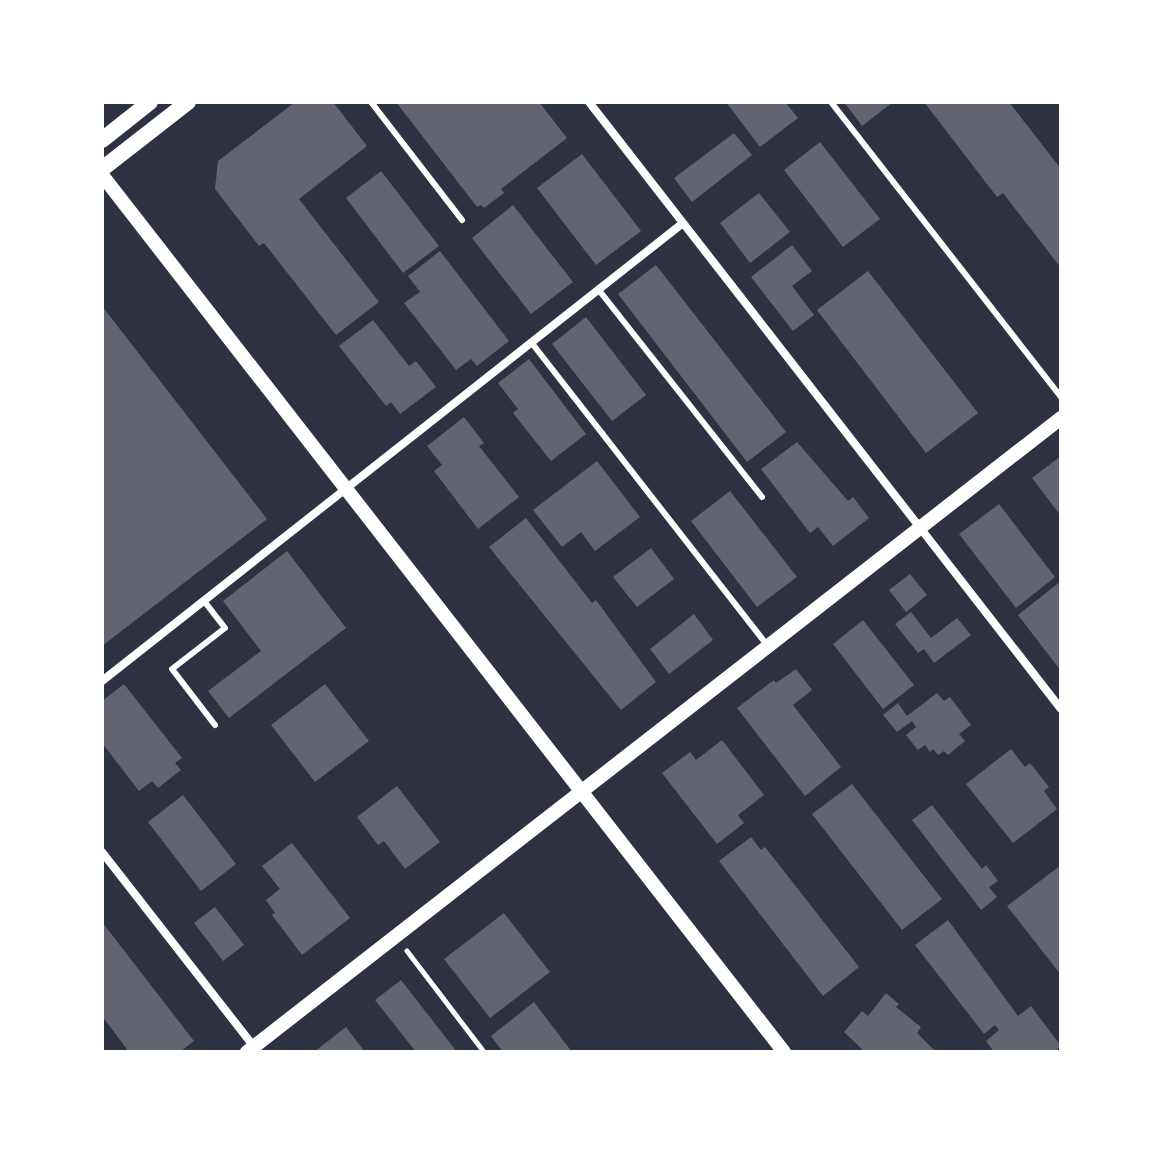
<svg xmlns="http://www.w3.org/2000/svg" width="1163" height="1154" font-family="Montserrat,sans-serif">
<style>
.building{fill:#626471}
.lines{fill:none;stroke-linecap:round;stroke-linejoin:round}
.path{stroke:#fff;stroke-width:5}
.service{stroke:#fff;stroke-width:6}
.minor{stroke:#fff;stroke-width:8}
.tertiary{stroke:#fff;stroke-width:14}
.secondary{stroke:#fff;stroke-width:16}
</style>
<rect width="100%" height="100%" fill="#2d3142"/>
<path class="building" d="M295,102h38l34,44 -68,53 80,103 -43,33 -72,-92 -5,3 -44,-57 3,-28z
M396,102h143l28,36 -66,51 3,4 -20,15 -3,-3 -4,2z
M726,102h59l13,16 -38,29z
M844,102h49l-31,24z
M924,102h85l52,67v99l-58,-75 -6,4z
M734,133l18,22 -60,47 -18,-24z
M820,142l60,77 -37,28 -59,-77z
M582,154l59,77 -45,34 -59,-77z
M381,171l58,75 -36,27 -57,-75z
M759,193l31,39 -40,31 -30,-40z
M513,205l60,77 -42,32 -59,-76z
M792,245l20,26 -20,15 22,29 -21,16 -42,-54z
M440,251l69,90 -32,25 -6,-7 -15,11 -52,-67 16,-11 -12,-16z
M656,265l130,167 -39,30 -129,-168z
M868,271l110,142 -52,40 -109,-143z
M102,306l165,213 -165,127z
M586,317l60,78 -34,26 -60,-77z
M373,320l36,46 7,-5 20,26 -36,27 -9,-12 -5,4 -47,-60z
M529,359l57,75 -35,27 -38,-48 5,-4 -20,-26z
M464,417l20,26 -5,3 40,51 -41,32 -44,-58 8,-6 -15,-19z
M797,442l51,59 5,-4 16,21 -36,28 -15,-19 -8,6 -49,-64z
M1061,456v60l-29,-38z
M597,461l43,56 -45,34 -14,-19 -19,15 -29,-37z
M730,491l67,86 -40,30 -66,-86z
M999,504l56,73 -39,31 -57,-74z
M526,518l66,85 4,-3 60,82 -35,28 -132,-163z
M651,548l23,31 -37,28 -24,-30z
M287,551l59,77 -117,90 -21,-27 53,-40 -38,-50z
M910,574l17,21 -21,17 -17,-22z
M1061,581v90l-43,-56z
M911,612l20,26 26,-20 14,17 -37,28 -10,-14 -6,4 -23,-29z
M694,614l19,26 -44,34 -19,-25z
M863,620l51,65 -31,24 -50,-65z
M796,669l16,21 -19,15 48,62 -36,29 -68,-88 37,-28 2,3z
M124,684l58,74 -7,5 6,7 -23,18 -6,-7 -13,10 -37,-48v-42z
M325,684l44,57 -54,41 -44,-57z
M937,693l7,8 6,-4 21,28 -12,9 6,7 -17,14 -4,-4 -6,4 -5,-6 -3,3 -5,-7 -7,5 -12,-15 10,-8 -4,-6 -15,11 -14,-17 15,-12 9,13z
M722,740l42,55 -26,20 6,8 -27,21 -55,-71 28,-21 6,8z
M1011,749l14,18 5,-4 19,24 -5,4 13,18 -44,34 -47,-59z
M852,784l90,115 -40,31 -90,-116z
M397,786l43,56 -35,27 -21,-28 -6,4 -21,-28z
M183,795l53,69 -35,27 -53,-69z
M932,805l50,64 4,-4 12,16 -9,6 8,10 -16,13 -69,-90z
M751,837l10,13 4,-3 94,120 -36,29 -104,-135z
M292,843l58,75 -48,37 -30,-40 3,-2 -9,-13 14,-11 -18,-23z
M1061,865v110l-54,-69z
M215,907l29,38 -21,16 -29,-38z
M504,913l46,59 -60,46 -46,-59z
M948,920l70,96 13,-10 30,40 -7,6h-60l-8,-11 13,-11 -4,-5 -11,9 -69,-89z
M102,922l92,119 -14,11h-51l-27,-36z
M401,980l56,72h-41l-41,-52z
M886,993l13,11 -3,3 25,20 -4,6 19,19h-71l-21,-20 18,-21 6,5z
M534,1002l38,50h-69l-12,-16z
M346,1027l19,25h-51z"/>
<g class="lines">
<path class="path" d="M407,951l77,101"/>
<path class="service" d="M371,102l91,118
M831,102l230,295
M598,289l164,208
M531,342l236,303
M204,601l21,27 -53,41 43,56"/>
<path class="minor" d="M589,102l472,607
M102,681l581,-458
M102,852l153,196"/>
<path class="tertiary" d="M102,175l682,877
M247,1052l814,-634"/>
<path class="secondary" d="M102,140l48,-38
M102,169l86,-67"/>
</g>
<rect width="1163" height="1154" fill="none" stroke="#ffffff" stroke-width="208"/>
</svg>
